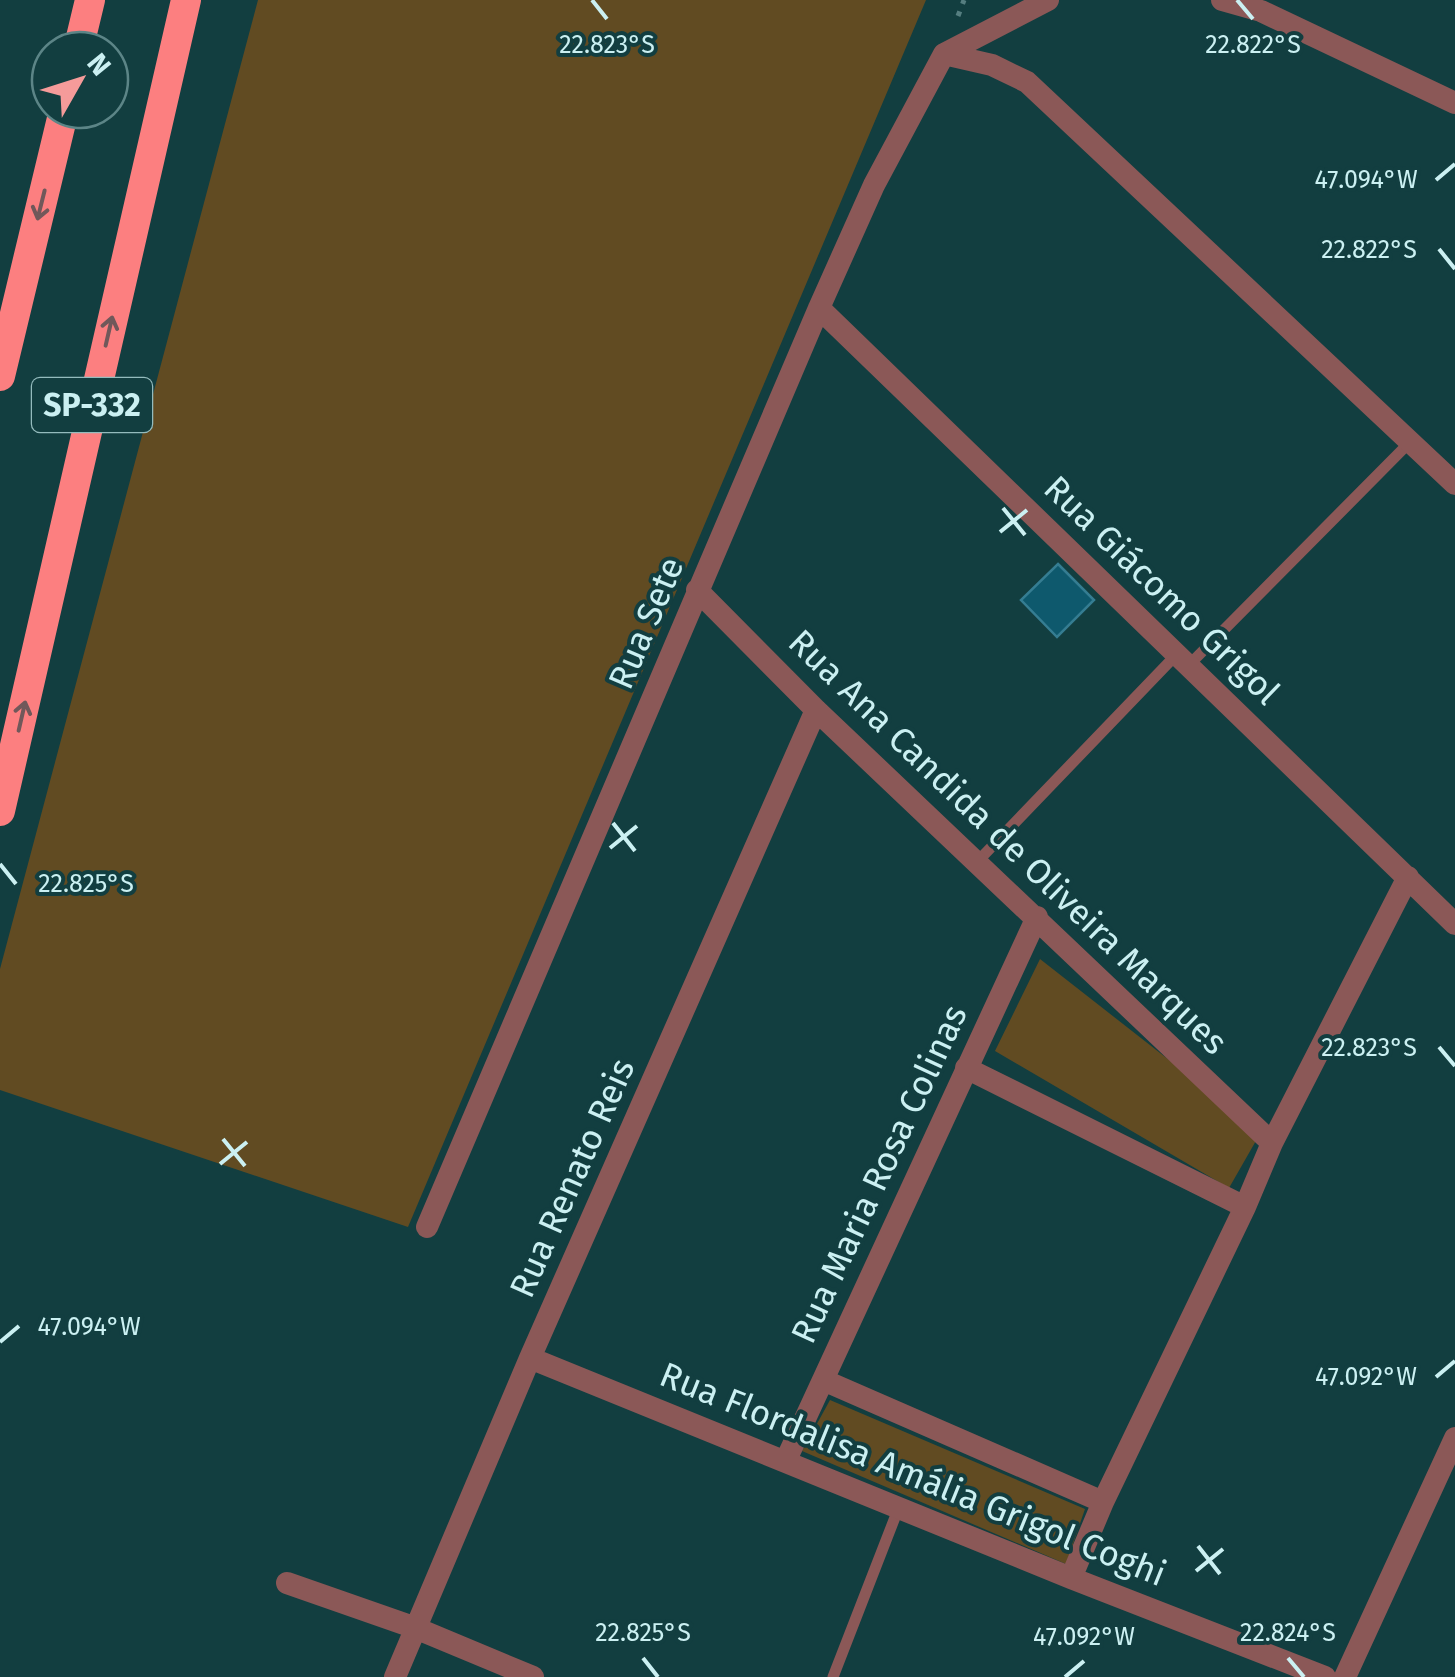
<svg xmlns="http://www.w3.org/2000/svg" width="1455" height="1677" font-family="'Fira Sans',sans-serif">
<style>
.green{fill:#614b22}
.building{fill:#0e596d;stroke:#357d92;stroke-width:2.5}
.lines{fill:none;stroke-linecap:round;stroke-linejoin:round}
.path{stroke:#557e80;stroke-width:5;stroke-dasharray:5 8;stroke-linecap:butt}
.service{stroke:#8b5857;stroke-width:11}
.minor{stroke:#8b5857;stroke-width:22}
.motorway{stroke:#fc7f80;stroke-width:30}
.oneway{stroke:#70585a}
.ticks{fill:none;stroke:#cbf0f2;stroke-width:4}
.labels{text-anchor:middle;stroke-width:8;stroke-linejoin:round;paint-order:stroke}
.shield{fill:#123e40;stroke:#94bbbd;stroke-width:2.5}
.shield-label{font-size:32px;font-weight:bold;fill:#cbf0f2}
.street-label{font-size:35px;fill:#cbf0f2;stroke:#123e40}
.ticks-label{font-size:25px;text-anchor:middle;fill:#cbf0f2;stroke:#123e40;stroke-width:8;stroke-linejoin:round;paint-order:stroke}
</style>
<rect width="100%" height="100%" fill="#123e40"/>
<path class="green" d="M258,0h668l-518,1227 -408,-137v-121z
M1040,959l221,173 -32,56 -234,-137z
M830,1400l255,109 -19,55 -264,-113z"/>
<path class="building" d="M1058,564l36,36 -37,37 -36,-37z"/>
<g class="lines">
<path class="path" d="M958,16l6,-16"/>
<path class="service" d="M1189,665l221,-223
M978,861l199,-207
M833,1677l66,-170"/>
<path class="minor" d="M1222,0l39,11 194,92
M944,54l48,11 35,17 428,402
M944,54l104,-54
M819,308l636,616
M697,590l119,120 456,433
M966,1068l279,139
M427,1227l392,-919 55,-123 70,-131
M530,1358l541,220 254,99
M823,1380l280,122
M786,1460l251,-543
M1071,1578l32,-76 142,-295 27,-64 136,-266
M287,1583l126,44 120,50
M395,1677l135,-319 286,-648
M1345,1677l110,-239"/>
<path class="motorway" d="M78,50l12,-50
M0,376l64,-266
M0,811l186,-811"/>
</g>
<defs><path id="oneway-shaft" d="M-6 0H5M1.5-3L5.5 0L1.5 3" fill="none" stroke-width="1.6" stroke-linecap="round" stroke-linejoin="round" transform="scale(2.5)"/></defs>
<g class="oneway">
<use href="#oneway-shaft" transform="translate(41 205) rotate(104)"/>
<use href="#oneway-shaft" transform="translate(109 331) rotate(-77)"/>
<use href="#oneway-shaft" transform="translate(22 716) rotate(-77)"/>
</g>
<path class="ticks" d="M592,0l15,19M1237,0l16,19M1436,180l19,-16M1439,249l16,20M1003,508l22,27M1000,532l27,-22M613,823l22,28M610,848l27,-22M0,864l16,20M1439,1047l16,19M223,1139l22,27M220,1164l27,-22M0,1342l19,-16M1436,1377l19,-16M1198,1546l22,28M1196,1571l27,-22M643,1658l15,19M1288,1658l16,19M1065,1677l19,-16"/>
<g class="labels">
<rect class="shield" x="32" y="378" width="120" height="54" rx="8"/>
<g class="shield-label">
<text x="92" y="416">SP-332</text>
</g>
<g class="street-label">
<text transform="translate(1162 590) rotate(44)" y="12">Rua Giácomo Grigol</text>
<text transform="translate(646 623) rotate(-67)" y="12">Rua Sete</text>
<text transform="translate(1008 842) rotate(44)" y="12">Rua Ana Candida de Oliveira Marques</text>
<text transform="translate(879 1174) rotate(-65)" y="12">Rua Maria Rosa Colinas</text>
<text transform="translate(572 1178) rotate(-66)" y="12">Rua Renato Reis</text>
<text transform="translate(913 1474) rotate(22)" y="12">Rua Flordalisa Amália Grigol Coghi</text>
</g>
</g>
<g class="ticks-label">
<text x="607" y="53">22.823°S</text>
<text x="1253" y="53">22.822°S</text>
<text x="1366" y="188">47.094°W</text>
<text x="1369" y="258">22.822°S</text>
<text x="86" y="892">22.825°S</text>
<text x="1369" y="1056">22.823°S</text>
<text x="89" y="1335">47.094°W</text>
<text x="1366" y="1385">47.092°W</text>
<text x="643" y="1641">22.825°S</text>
<text x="1288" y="1641">22.824°S</text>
<text x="1084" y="1645">47.092°W</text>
</g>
<g transform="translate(80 80) rotate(51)"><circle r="48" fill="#123e40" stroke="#5c8587" stroke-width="2.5"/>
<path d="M0-8L18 38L0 25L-18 38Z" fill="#f59b9a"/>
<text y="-15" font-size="28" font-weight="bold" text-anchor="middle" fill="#cbf0f2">N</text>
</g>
</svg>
